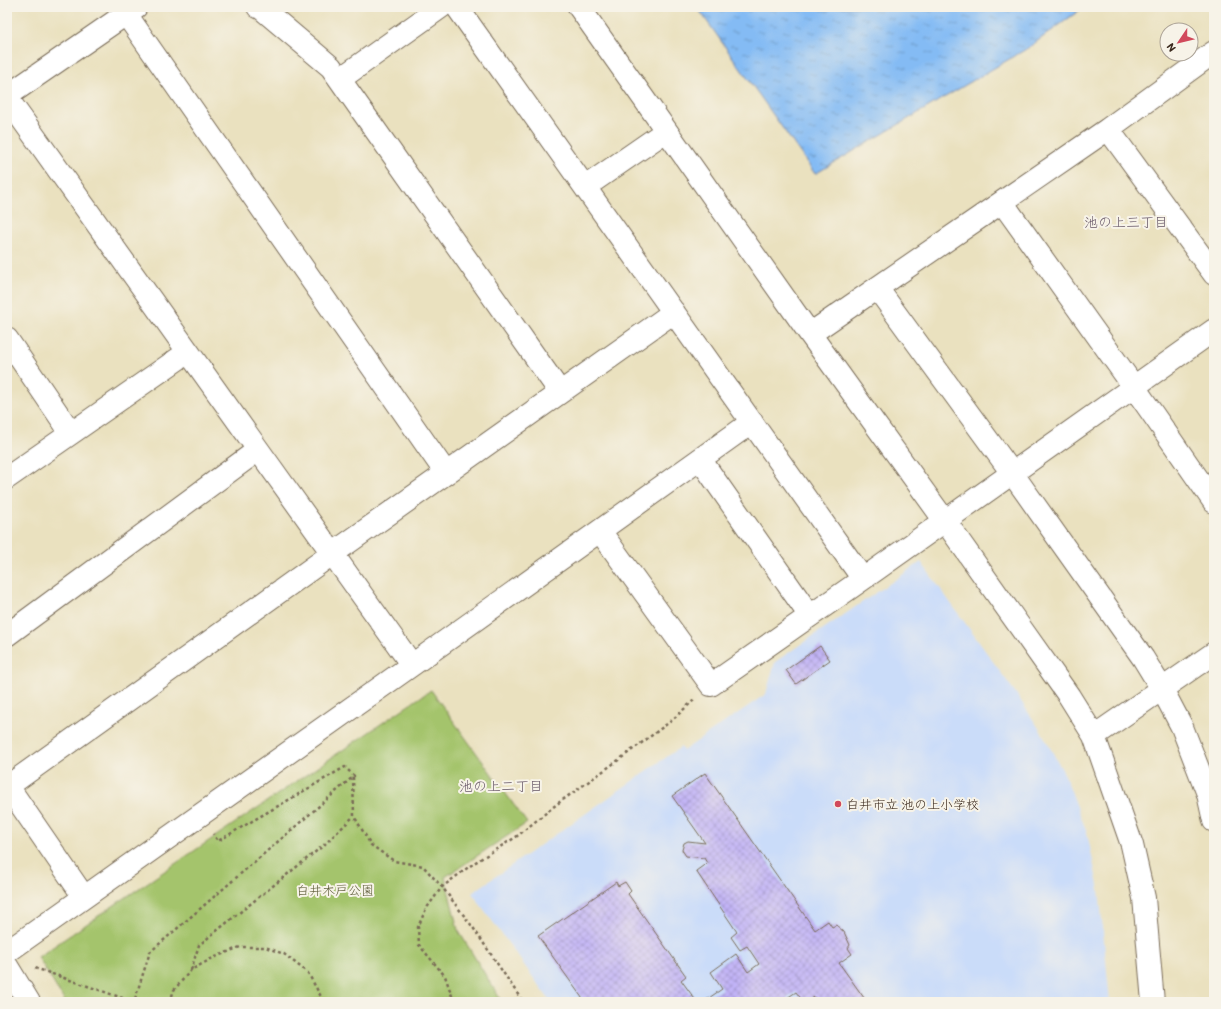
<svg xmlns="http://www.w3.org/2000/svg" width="1221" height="1009" font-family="Itim,'Klee One',sans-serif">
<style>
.built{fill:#cadcf9}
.green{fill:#a4c46c;stroke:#707745}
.water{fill:url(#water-ripples);stroke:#607289}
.building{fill:url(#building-cross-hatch)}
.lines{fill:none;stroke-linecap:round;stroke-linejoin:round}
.minor-casing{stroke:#786a56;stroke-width:24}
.path{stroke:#786a56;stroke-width:2.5;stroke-dasharray:3 3;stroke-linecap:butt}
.minor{stroke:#fff;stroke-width:22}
.poi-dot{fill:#d1495b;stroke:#f7f3e8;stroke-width:1.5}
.labels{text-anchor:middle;stroke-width:4;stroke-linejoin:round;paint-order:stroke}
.poi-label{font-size:13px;fill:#3b2a1e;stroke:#f7f3e8;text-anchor:start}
.park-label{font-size:13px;fill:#5a5835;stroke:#f7f3e8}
.neighbourhood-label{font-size:14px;fill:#6a5a6a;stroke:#f7f3e8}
</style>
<defs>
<pattern id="water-ripples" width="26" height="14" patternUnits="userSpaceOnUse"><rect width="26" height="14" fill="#84bbf4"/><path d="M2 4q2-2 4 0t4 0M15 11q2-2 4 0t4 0" fill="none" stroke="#6d98c5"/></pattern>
<pattern id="building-cross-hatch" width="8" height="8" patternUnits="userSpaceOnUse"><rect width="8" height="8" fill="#c1b3f7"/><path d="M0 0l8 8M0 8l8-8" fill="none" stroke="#9e92c7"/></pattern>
</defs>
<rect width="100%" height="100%" fill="#f7f3e8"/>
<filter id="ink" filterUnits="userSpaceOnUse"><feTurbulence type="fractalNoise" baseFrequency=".025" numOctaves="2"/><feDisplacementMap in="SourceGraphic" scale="8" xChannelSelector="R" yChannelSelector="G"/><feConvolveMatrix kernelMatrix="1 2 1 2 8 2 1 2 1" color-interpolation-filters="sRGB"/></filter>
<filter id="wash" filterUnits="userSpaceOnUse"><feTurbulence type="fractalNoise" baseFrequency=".012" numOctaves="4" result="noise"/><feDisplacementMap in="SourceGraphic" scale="16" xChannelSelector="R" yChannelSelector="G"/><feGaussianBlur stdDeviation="0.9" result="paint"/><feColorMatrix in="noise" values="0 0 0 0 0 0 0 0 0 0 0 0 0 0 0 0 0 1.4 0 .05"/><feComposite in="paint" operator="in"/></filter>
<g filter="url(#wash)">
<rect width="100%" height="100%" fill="#eae1bf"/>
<path class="built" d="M921,562l94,130 27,41 23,42 22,58 12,57 11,112h-559l-79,-109 209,-146 2,4 83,-57 9,-32z"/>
<path class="green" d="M431,690l96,133 -82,54 13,53 44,72h-437l-27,-45z"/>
<path class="water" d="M697,7h387l-56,41 -213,126z"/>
<g id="blocks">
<path class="building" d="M820,646l10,14 -34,24 -10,-14z
M705,773l110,157 13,-9 4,6 4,-2 8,7 6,13 -2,3 4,6 -13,9 28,39h-49l-4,-5 -7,5h-8l3,-2 -6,-8 -9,6 3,4h-87l19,-13 -11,-17 25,-18 12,18 11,-8 -12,-18 -7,4 -9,-13 6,-5 -41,-61 11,-8 -3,-5 -18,-2 -4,-6 2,-7 4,-2 17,2 -33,-47z
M616,882l2,4 7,-4 6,9 -3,3 58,82 -5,4 16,22h-112l-47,-66z"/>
</g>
</g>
<g filter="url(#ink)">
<use href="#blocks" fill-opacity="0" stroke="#786a56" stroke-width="1"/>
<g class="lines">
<g class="minor-casing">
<path id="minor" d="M258,7l3,1 70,59 229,325
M457,7l406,572
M579,7l231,327 135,187 124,175 25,40 38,109 12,53 9,104
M126,14l320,459
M340,79l101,-72
M7,96l129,-89
M7,98l405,567
M1108,129l106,145
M585,187l81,-56
M1002,202l132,185 80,115
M877,288l135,185 131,185 19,31 20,38 26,67 6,27
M810,334l192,-132 106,-73 106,-77
M7,339l64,94
M700,459l110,157
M7,478l181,-126
M600,531l111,154 152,-106 351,-249
M7,635l251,-185
M1094,736l120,-83
M7,785l77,112
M8,786l324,-232 342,-242
M7,952l405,-287 340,-243
M7,966l22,36"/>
</g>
<path class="path" d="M353,777l1,39 17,29 23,16 29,5 19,21 30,39 51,76
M35,968l99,34 16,-50 204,-176 -9,-9 -127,74 -5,-7
M191,970l8,-25 125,-100 30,-29
M170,1002l4,-12 17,-20 22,-12 27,-11h25l19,7 24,19 16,29
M450,1002l2,-6 -7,-20 -26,-31 -1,-18 8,-18 16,-22 32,-24 42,-26 41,-33 67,-48 47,-35 23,-21"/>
<use href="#minor" class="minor"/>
</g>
</g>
<circle class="poi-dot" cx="838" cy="804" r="4"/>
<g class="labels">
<g class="poi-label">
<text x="846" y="809">白井市立 池の上小学校</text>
</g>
<g class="park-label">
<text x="335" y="895">白井木戸公園</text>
</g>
<g class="neighbourhood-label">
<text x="1126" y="227">池の上三丁目</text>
<text x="501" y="791">池の上二丁目</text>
</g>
</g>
<rect width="1221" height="1009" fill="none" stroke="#f7f3e8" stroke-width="24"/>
<g transform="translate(1179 42) rotate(235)"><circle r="19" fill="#f7f3e8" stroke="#aca397"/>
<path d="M0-3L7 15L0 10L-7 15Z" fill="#d1495b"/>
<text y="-6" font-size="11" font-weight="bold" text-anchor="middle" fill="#3b2a1e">N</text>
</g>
</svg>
